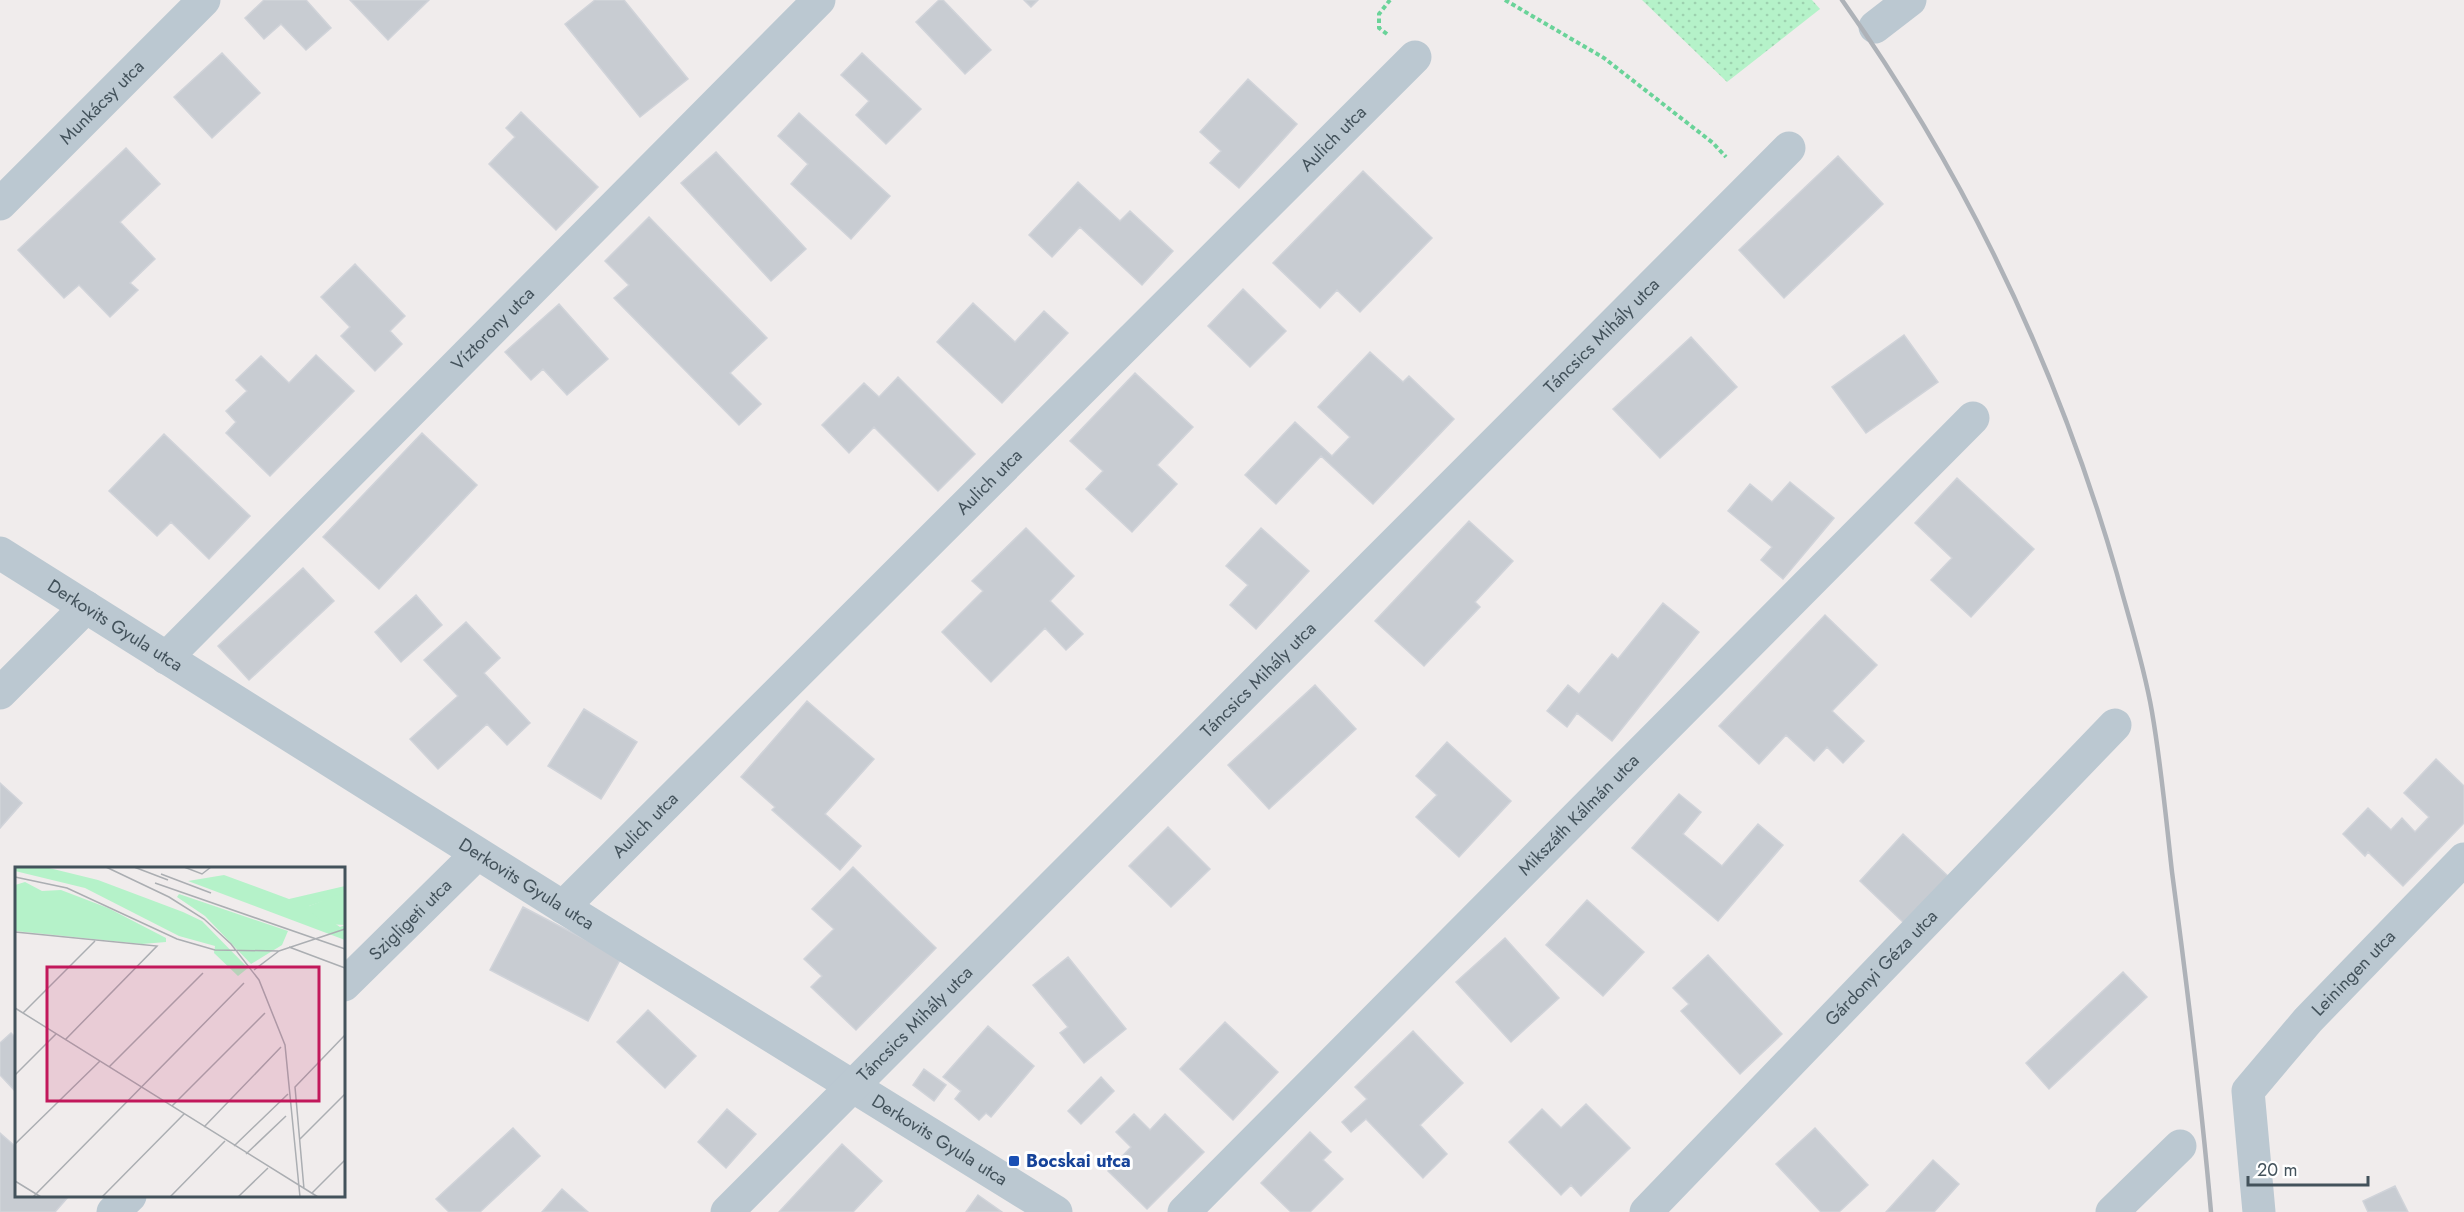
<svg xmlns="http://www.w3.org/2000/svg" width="2464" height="1212" font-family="Jost,sans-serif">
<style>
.grass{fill:url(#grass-dots)}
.building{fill:#c8ccd2;stroke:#d0d3d9;stroke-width:1.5}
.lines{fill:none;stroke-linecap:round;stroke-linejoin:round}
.path{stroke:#6ad399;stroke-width:4;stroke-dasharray:4.5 3;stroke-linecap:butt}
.street{stroke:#bbc8d1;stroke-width:33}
.rail{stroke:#aeb2b8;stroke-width:4.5}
.transit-dot{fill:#1a4fb4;stroke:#fff;stroke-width:2}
.labels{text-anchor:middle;stroke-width:6;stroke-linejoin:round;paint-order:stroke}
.street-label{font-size:18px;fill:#43525b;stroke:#fff}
.transit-label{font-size:18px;font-weight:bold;fill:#164399;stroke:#fff;text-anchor:start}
.inset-road{fill:none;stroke:#abaeb2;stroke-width:1.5}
.view{fill:#c2185b;fill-opacity:0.15;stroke:#c2185b;stroke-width:3}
.inset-edge{fill:none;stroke:#43525b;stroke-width:3}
</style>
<defs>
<pattern id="grass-dots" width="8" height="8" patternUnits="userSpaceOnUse" patternTransform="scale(1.5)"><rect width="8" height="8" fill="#b5f2c9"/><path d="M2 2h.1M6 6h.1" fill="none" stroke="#9dd1af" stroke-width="1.8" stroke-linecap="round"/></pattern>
</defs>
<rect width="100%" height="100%" fill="#f0ecec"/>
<path class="grass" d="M1642,0h170l8,9 -93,73z"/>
<path class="building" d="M264,0h42l25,28 -25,22 -25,-26 -17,15 -19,-21z
M350,0h79l-41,40z
M595,0h29l64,79 -48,38 -75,-93z
M939,0h4l48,50 -26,24 -49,-52z
M1024,0h14l-7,7z
M222,53l38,40 -48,45 -38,-41z
M862,53l59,56 -35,35 -30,-29 13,-14 -28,-26z
M1248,79l49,45 -58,64 -29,-25 11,-12 -21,-19z
M521,112l77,75 -42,43 -67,-66 26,-27 -9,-9z
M799,113l91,83 -39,43 -60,-55 17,-20 -30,-28z
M126,148l34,36 -40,38 35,37 -25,24 8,7 -28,27 -31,-32 -15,13 -46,-48z
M716,152l90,97 -35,32 -90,-98z
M1838,156l45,48 -99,94 -45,-48z
M1363,171l69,67 -72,74 -23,-22 -17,18 -47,-45z
M1078,182l42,39 10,-10 43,40 -31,34 -62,-58 -28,30 -23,-22z
M649,217l118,121 -37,35 31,31 -22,21 -125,-127 15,-13 -24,-24z
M355,264l50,52 -15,15 12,13 -27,27 -34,-35 9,-9 -29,-30z
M1243,289l43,42 -36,36 -42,-41z
M973,303l42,39 29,-31 24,22 -66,70 -65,-61z
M559,304l49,55 -41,36 -24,-26 -12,11 -26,-28z
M1904,335l34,47 -72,51 -34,-46z
M1691,337l46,50 -77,71 -47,-49z
M1370,352l33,30 6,-6 45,43 -81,85 -52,-48 -45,48 -31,-29 50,-53 37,34 18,-19 -32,-30z
M316,355l38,36 -84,85 -44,-43 10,-11 -10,-11 21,-20 -11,-11 25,-24 28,27z
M1135,373l58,54 -36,38 20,19 -45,48 -46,-43 17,-18 -33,-30z
M898,377l77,77 -37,37 -64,-64 -25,26 -27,-28 42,-42 15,14z
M422,433l55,52 -98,104 -56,-52z
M164,434l86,82 -41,43 -38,-37 -14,14 -48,-45z
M1957,478l77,71 -63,68 -40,-37 21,-22 -37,-35z
M1790,482l44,36 -51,61 -22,-19 11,-13 -44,-36 22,-27 22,18z
M1469,521l44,40 -38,41 5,5 -56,59 -49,-45z
M1026,528l48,48 -24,25 33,33 -17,16 -21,-22 -54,54 -49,-50 41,-41 -11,-10z
M1261,528l48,43 -53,58 -26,-24 18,-20 -22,-19z
M303,568l31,33 -85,79 -31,-34z
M416,595l26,30 -41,37 -26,-30z
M1663,603l36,29 -87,109 -35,-28 -10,14 -20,-16 21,-26 11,9 33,-40 6,5z
M1825,615l52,50 -45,46 32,30 -21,22 -16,-16 -13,14 -28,-26 -27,29 -40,-38z
M466,622l34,36 -16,15 46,50 -23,22 -20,-21 -49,45 -28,-30 48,-43 -34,-36z
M1315,685l41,44 -87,80 -41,-44z
M807,701l67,58 -49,55 36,32 -21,24 -68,-60 3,-3 -34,-30z
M584,709l53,33 -36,57 -53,-33z
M1447,742l64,59 -52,56 -43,-40 21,-22 -21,-19z
M2436,759l28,27v37l-61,63 -35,-34 -3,4 -22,-22 25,-26 23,22 11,-12 13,14 14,-15 -25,-24z
M0,783l22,20 -22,25z
M1679,794l22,18 -18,22 39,32 36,-42 25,21 -65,76 -86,-73z
M1168,827l42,42 -39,38 -42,-41z
M1903,834l46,43 -44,47 -45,-43z
M853,867l83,81 -80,82 -45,-43 11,-11 -18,-17 30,-30 -22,-20z
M1587,900l57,52 -41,44 -57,-51z
M523,907l98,51 -33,63 -98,-51z
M1505,938l54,60 -48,44 -55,-60z
M1708,955l74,79 -42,40 -59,-63 8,-7 -16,-16z
M1068,957l58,72 -42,34 -24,-30 8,-6 -35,-42z
M2123,972l24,25 -98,92 -23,-26z
M648,1010l48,46 -31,32 -48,-46z
M1225,1022l53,50 -45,48 -53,-51z
M988,1026l46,40 -43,51 -5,-4 -7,7 -24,-21 6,-8 -18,-14z
M1413,1031l50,52 -43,42 27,29 -24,24 -57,-59 -15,13 -9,-10 25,-23 -12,-12z
M11,1033l5,5v54l-16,-17v-32z
M924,1069l22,16 -12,16 -21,-16z
M1101,1077l13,14 -33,33 -13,-13z
M1586,1104l44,44 -49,48 -10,-11 -10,10 -52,-53 33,-33 19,19z
M727,1109l29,25 -30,34 -28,-26z
M1134,1114l16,16 15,-16 39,38 -57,57 -39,-38 23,-24 -15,-15z
M513,1128l27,28 -60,56h-31l-13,-13z
M1815,1128l53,57 -29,27h-18l-45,-48z
M1310,1132l21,20 -8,8 20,19 -33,33h-19l-30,-29z
M0,1133l16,14v49h53l-14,16h-55z
M842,1144l40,37 -29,31h-74z
M1933,1160l26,24 -25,28h-48z
M2395,1186l13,26h-40l-5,-11z
M562,1189l26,23h-46z
M978,1195l24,17h-36z"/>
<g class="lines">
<path class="path" d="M1505,0l99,58 109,85 13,14
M1387,34l-8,-6v-14l11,-14"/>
<g class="street">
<path d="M1875,27l35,-27"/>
<path id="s1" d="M0,204l204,-204"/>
<path id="s2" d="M0,553l563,354 493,305"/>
<path id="s3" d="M166,658l653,-658"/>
<path d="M0,693l86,-86"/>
<path id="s4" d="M563,907l852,-850"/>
<path id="s5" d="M344,985l133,-131"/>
<path d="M113,1212l17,-16"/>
<path id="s6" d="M727,1212l1062,-1064"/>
<path id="s7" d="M1184,1212l789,-794"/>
<path id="s8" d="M1646,1212l469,-487"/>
<path d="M2112,1212l68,-66"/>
<path id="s9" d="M2259,1212l-11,-121 60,-71 156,-161"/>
</g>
<path class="rail" d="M1842,0c124,175 216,368 275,574 12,45 27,91 35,138 9,52 14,106 20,160 15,113 29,226 39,340"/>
</g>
<rect class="transit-dot" x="1008" y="1155" width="12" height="12" rx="3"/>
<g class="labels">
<g class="street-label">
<text dy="6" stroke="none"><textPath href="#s1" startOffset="144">Munkácsy utca</textPath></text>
<text dy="6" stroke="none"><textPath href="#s4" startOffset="1088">Aulich utca</textPath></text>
<text dy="6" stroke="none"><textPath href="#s3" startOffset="464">Víztorony utca</textPath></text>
<text dy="6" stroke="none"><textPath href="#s6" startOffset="1238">Táncsics Mihály utca</textPath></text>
<text dy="6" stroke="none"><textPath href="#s4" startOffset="602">Aulich utca</textPath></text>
<text dy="6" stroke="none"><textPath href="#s2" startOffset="136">Derkovits Gyula utca</textPath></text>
<text dy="6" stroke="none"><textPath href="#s6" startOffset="752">Táncsics Mihály utca</textPath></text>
<text dy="6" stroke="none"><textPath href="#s7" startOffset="560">Mikszáth Kálmán utca</textPath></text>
<text dy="6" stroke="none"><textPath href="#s4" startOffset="116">Aulich utca</textPath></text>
<text dy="6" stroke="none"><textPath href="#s2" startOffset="622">Derkovits Gyula utca</textPath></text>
<text dy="6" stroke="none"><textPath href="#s5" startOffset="93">Szigligeti utca</textPath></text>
<text dy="6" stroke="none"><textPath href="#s8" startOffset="339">Gárdonyi Géza utca</textPath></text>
<text dy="6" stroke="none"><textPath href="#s9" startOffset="280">Leiningen utca</textPath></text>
<text dy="6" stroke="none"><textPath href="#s6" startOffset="266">Táncsics Mihály utca</textPath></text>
<text dy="6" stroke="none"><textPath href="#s2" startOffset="1108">Derkovits Gyula utca</textPath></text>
</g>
<g class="transit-label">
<text x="1026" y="1167">Bocskai utca</text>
</g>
</g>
<g transform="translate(15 867)">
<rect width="330" height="330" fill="#f0ecec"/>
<path d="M0,0h30l53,13 85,32 19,9 46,47 -10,8 -24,-23 1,-7 -36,-10 -94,-48 -70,-17zM209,8l65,24 56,-13v6l-7,4 -29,10 31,21 5,-2v15l-157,-59zM164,27l109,37 -6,14 -31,19 -46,-48 -28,-19z" fill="#b5f2c9"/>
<path d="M10,15l17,9 19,-1 47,18 58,30v4l-24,2 -127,-13v-46zM330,25v33l-20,-1 -15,-13 -1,-5z" fill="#b5f2c9"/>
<path class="inset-road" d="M91,0l63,30 35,22 27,25 28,36 26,65 15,152M119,0l34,13M169,0l18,7 9,-7M146,7l50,19M0,10l52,11 110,51 38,11 64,1 66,-22M140,16l190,66M0,65l142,14 -92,94M274,80l56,21M239,103l25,-19M0,141l303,189M8,146l72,-72M94,200l94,-94M0,208l41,-41M157,239l93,-93M189,260l77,-80M285,272l45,-45M0,277l85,-83M219,279l54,-52M231,287l40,-38M0,314l26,16M289,322l-9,-102 50,-52M297,326l33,-33M18,330l211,-214M87,330l82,-83M155,330l55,-56M223,330l30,-29"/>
<path class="view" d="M32,100h272v134h-272z"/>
<rect width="330" height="330" class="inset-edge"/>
</g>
<path d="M2248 1176v9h120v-9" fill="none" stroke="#43525b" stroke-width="3"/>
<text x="2257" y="1176" font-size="18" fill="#43525b" stroke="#ffffff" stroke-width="4.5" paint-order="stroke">20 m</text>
</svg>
